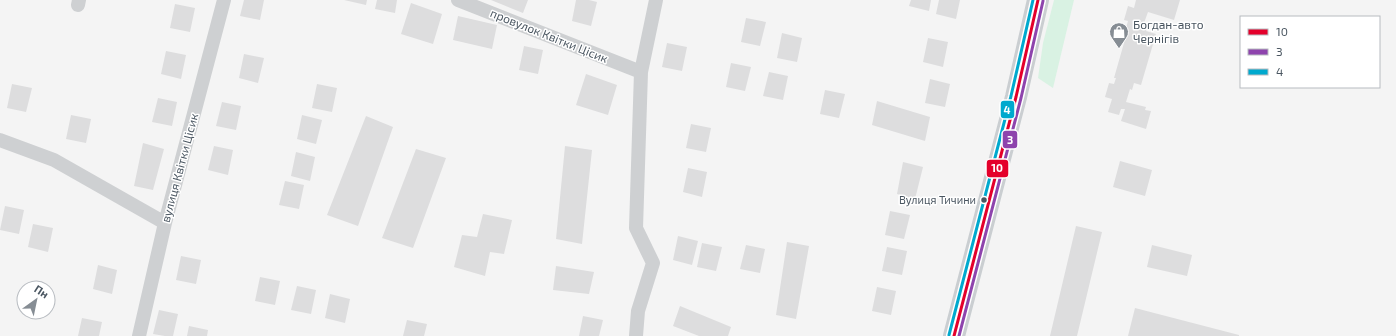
<svg xmlns="http://www.w3.org/2000/svg" width="1396" height="336" font-family="'Exo 2',sans-serif">
<style>
.green{fill:#d9f2e3}
.building{fill:#ddddde}
.lines{fill:none;stroke-linecap:round;stroke-linejoin:round}
.street{stroke:#ced0d2;stroke-width:14}
.primary{stroke:#caced1;stroke-width:22}
.bus-1-casing{stroke:#fff;stroke-width:6}
.bus-2-casing{stroke:#fff;stroke-width:6}
.bus-3-casing{stroke:#fff;stroke-width:6}
.bus-1{stroke:#e4002b;stroke-width:3}
.bus-2{stroke:#8e44ad;stroke-width:3}
.bus-3{stroke:#00a9ce;stroke-width:3}
.bus-dot{fill:#4a5661;stroke:#fff;stroke-width:1.5}
.labels{text-anchor:middle;stroke-width:3;stroke-linejoin:round;paint-order:stroke}
.bus-label{font-size:11px;fill:#4a5661;stroke:#fff;text-anchor:end}
.poi-label{font-size:12px;fill:#4a5661;stroke:#fff;text-anchor:start}
.street-label{font-size:12px;fill:#4a5661;stroke:#fff}
.line-badge{stroke:#fff;stroke-width:1.5}
.badge-label{font-size:11px;text-anchor:middle;font-weight:bold;fill:#fff}
</style>
<rect width="100%" height="100%" fill="#f4f4f4"/>
<path class="green" d="M1054,0h20l-21,88 -15,-10 5,-35z"/>
<path class="building" d="M244,0h20l-4,20 -20,-4z
M344,0h23l-1,5z
M377,0h20l-2,13 -20,-4z
M491,0h37l-5,13z
M576,0h13l8,2 -6,24 -19,-5z
M911,0h20l-2,11 -20,-5z
M939,0h21l-4,19 -20,-5z
M1136,0h44l-6,20 -26,-8 -4,11 4,1 -2,7 10,3 -15,51 -7,-2 -2,7 -2,-1 -4,13 20,5 -1,3 6,1 -5,18 -25,-8 4,-12h-4l-2,6 -11,-3 4,-13 -7,-2 4,-14 5,1 2,-6h-2l14,-49 -2,-1 2,-7 -4,-1 4,-14 6,2z
M411,3l31,11 -9,30 -32,-10z
M175,4l20,4 -5,24 -20,-4z
M458,16l39,9 -5,24 -39,-9z
M746,18l20,4 -6,24 -19,-4z
M782,33l20,5 -5,24 -20,-4z
M928,38l20,4 -5,25 -20,-5z
M667,43l20,4 -5,24 -20,-4z
M524,46l19,4 -5,24 -19,-4z
M166,51l20,4 -5,24 -20,-5z
M244,54l20,4 -6,25 -19,-5z
M731,63l20,4 -6,24 -19,-4z
M769,72l19,4 -5,24 -20,-4z
M586,74l31,11 -9,30 -32,-10z
M930,79l20,5 -5,23 -20,-4z
M12,84l20,4 -6,24 -19,-4z
M317,84l20,4 -5,24 -20,-4z
M825,90l20,4 -6,24 -19,-4z
M158,98l19,4 -5,24 -20,-4z
M877,101l53,16 -5,24 -53,-16z
M222,102l19,4 -5,24 -20,-4z
M71,115l20,4 -5,24 -20,-4z
M302,115l20,5 -6,24 -19,-5z
M366,116l27,11 -35,99 -31,-11z
M691,124l20,4 -5,24 -20,-4z
M143,143l21,6 -11,41 -19,-4z
M214,146l19,4 -5,25 -20,-5z
M565,146l27,4 -10,94 -26,-5z
M416,149l30,9 -33,90 -31,-10z
M296,152l19,5 -5,24 -19,-5z
M1120,161l32,9 -7,26 -32,-9z
M903,162l20,5 -8,32 -18,-5z
M688,168l19,4 -5,25 -19,-5z
M285,181l19,4 -5,24 -20,-4z
M5,206l19,4 -5,24 -19,-4z
M890,211l20,4 -6,24 -19,-4z
M483,214l29,6 -8,34 -14,-2 -5,24 -31,-9 8,-32 15,2z
M33,224l20,4 -5,24 -20,-5z
M1076,226l26,6 -25,104h-27z
M678,236l20,5 -6,24 -19,-5z
M787,242l22,4 -13,73 -20,-4z
M702,243l20,4 -6,24 -19,-4z
M746,245l19,4 -5,24 -20,-4z
M1152,245l40,10 -5,21 -40,-9z
M887,247l20,4 -5,24 -20,-4z
M181,256l20,4 -5,24 -20,-4z
M98,265l19,5 -5,24 -19,-5z
M556,266l38,6 -5,22 -36,-4z
M260,277l20,4 -5,24 -20,-4z
M297,286l19,4 -5,24 -20,-4z
M877,287l19,4 -5,24 -19,-4z
M330,294l20,5 -5,24 -20,-5z
M680,306l51,21 -3,9h-29l-26,-10z
M1135,308l104,27v1h-111z
M159,310l19,4 -5,22h-8l-12,-2z
M583,316l20,4 -4,16h-20z
M82,318l20,4 -3,14h-21z
M407,320l20,4 -3,12h-21z
M189,326l19,4 -1,6h-20z"/>
<g class="lines">
<path class="street" d="M458,0l183,72
M78,5l1,-5
M0,140l54,20 111,63
M139,336l26,-113 59,-223
M636,336l2,-25 15,-48 -17,-35 5,-156 15,-72"/>
<path class="primary" d="M954,336l62,-239 22,-97"/>
<g class="bus-1-casing">
<path id="bus-1" d="M954,336l62,-239 22,-97"/>
</g>
<g class="bus-2-casing">
<path id="bus-2" d="M959,336l62,-238 22,-97"/>
</g>
<g class="bus-3-casing">
<path id="bus-3" d="M949,335l62,-239 22,-96"/>
</g>
<use href="#bus-1" class="bus-1"/>
<use href="#bus-2" class="bus-2"/>
<use href="#bus-3" class="bus-3"/>
</g>
<defs>
<g id="shop-pin" transform="scale(1)"><path d="M0 17L-7.5 6A9.5 9.5 0 1 1 7.5 6Z" fill="#868d94" stroke="#fff"/><path d="M-5-2.5h2.3a2.7 3.5 0 0 1 5.4 0H5L5.5 6h-11ZM-1.5-2.5h3a1.5 2.3 0 0 0-3 0Z" fill="#fff"/></g>
</defs>
<g fill-rule="evenodd">
<use href="#shop-pin" x="1119" y="32"/>
</g>
<circle class="bus-dot" cx="984" cy="200" r="3.5"/>
<g class="labels">
<g class="bus-label">
<text x="976" y="204">Вулиця Тичини</text>
</g>
<g class="poi-label">
<text x="1133" y="29">Богдан-авто<tspan x="1133" dy="14">Чернігів</tspan></text>
</g>
<g class="street-label">
<text transform="translate(549 36) rotate(22)" y="4">провулок Квітки Цісик</text>
<text transform="translate(180 168) rotate(-75)" y="4">вулиця Квітки Цісик</text>
</g>
</g>
<g class="line-badge">
<rect x="1000" y="100" width="15" height="19" rx="4" fill="#00a9ce"/>
<rect x="1002" y="130" width="16" height="19" rx="4" fill="#8e44ad"/>
<rect x="986" y="159" width="23" height="19" rx="4" fill="#e4002b"/>
</g>
<g class="badge-label">
<text x="1007" y="114">4</text>
<text x="1010" y="144">3</text>
<text x="997" y="172">10</text>
</g>
<rect x="1240" y="16" width="140" height="72" fill="#ffffff" stroke="#b7bbc0"/>
<rect x="1248" y="29" width="20" height="6" fill="#e4002b" stroke="#b7bbc0"/>
<text x="1276" y="36" font-size="12" fill="#4a5661">10</text>
<rect x="1248" y="49" width="20" height="6" fill="#8e44ad" stroke="#b7bbc0"/>
<text x="1276" y="56" font-size="12" fill="#4a5661">3</text>
<rect x="1248" y="69" width="20" height="6" fill="#00a9ce" stroke="#b7bbc0"/>
<text x="1276" y="76" font-size="12" fill="#4a5661">4</text>
<g transform="translate(36 300) rotate(33)"><circle r="19" fill="#ffffff" stroke="#b7bbc0"/>
<path d="M0-3L7 15L0 10L-7 15Z" fill="#868d94"/>
<text y="-6" font-size="11" font-weight="bold" text-anchor="middle" fill="#4a5661">Пн</text>
</g>
</svg>
